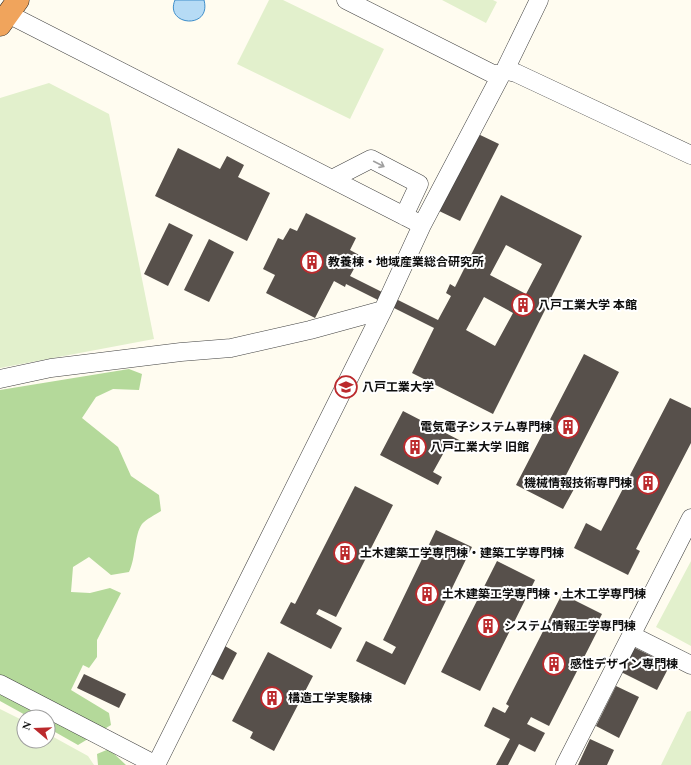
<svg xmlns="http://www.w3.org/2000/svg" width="691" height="765" font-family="'Times New Roman','Noto Sans JP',serif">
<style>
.forest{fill:#b4d99a}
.pitch{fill:#e2f0cc}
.water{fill:#b6dbf5;stroke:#3f8eca}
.building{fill:#57504b;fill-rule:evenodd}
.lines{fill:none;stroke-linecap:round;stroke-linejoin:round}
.minor-casing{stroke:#414141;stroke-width:19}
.highway-casing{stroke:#1f1f1f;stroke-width:23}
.minor{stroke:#fff;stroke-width:18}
.highway{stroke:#f0a45c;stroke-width:22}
.oneway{stroke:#9f9f9f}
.labels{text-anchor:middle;stroke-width:4;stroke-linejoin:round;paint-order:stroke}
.poi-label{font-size:12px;font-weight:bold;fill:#0e0e0e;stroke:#fff;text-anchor:start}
</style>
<rect width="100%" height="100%" fill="#fffcf0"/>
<path class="forest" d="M129,369l13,5 -3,16 -26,-1 -17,8 -14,21 36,29 13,29 28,19 2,16c-6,4 -15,8 -19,13 -8,11 -6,34 -13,48l-18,3 -22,-18 -16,10 -2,25 19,1 20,-5 11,5 -24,47v17l-8,11 -6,-3 -12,25 38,23 2,12 -33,20 -30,-17v-11h-19l-29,-16v-311z
M109,749l17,16h-28l-1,-11z"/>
<path class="pitch" d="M269,0h14l101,49 -34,70 -113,-55z
M442,0h51l4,2 -11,21z
M49,83l60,31 45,225 -154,29v-270z
M691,561v85l-35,-19z
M0,709l24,12v20h24v-7l40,22 6,9h-94z
M691,711v54h-30l26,-53z"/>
<path class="water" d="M175,0h29c8,30 -40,26 -29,0z"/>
<path class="building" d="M476,133l23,11 -39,77 -23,-11z
M178,148l42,21 7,-13 17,9 -6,12 32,16 -23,48 -92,-45z
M501,195l81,41 -89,178 -81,-41 22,-45 -88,-44 -1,3 -11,-6 -19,37 -49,-25 9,-18 -12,-6 15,-31 5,2 7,-12 7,3 9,-18 50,25 -6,12 11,6 -11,20 88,44 13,-24 -5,-3 4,-9 5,3zM506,245l36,19 -16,30 -36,-19zM484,297l29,16 -18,33 -29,-16z
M169,223l24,12 -25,51 -24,-12z
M209,239l25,13 -25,50 -25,-12z
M584,354l35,18 -57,111 12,6 -11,20 -47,-24z
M670,398l21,10v35l-55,106 4,2 -12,24 -54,-27 12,-25 15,8z
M403,411l58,30 -4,8 -9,-4 -15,27 9,5 -4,8 -58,-30z
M355,486l38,19 -57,112 -17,-8 -3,5 26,14 -11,21 -51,-26 11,-21 4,2z
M436,530l36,17 -67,138 -49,-24 10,-20 26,13 4,-7 -13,-7z
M497,561l38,19 -55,111 -39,-19z
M562,594l40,20 -4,8 3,2 -52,102 -18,-9 -4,7 18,9 -10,19 -16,-8 -11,21h-12l14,-26 -26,-13 9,-19 12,6 4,-7 -3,-2z
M225,646l12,7 -14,27 -12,-6z
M633,647l37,18 -13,25 -36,-18z
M268,652l45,24 -39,75 -24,-13 3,-6 -21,-11z
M84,674l42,20 -7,14 -42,-20z
M616,686l23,11 -20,41 -23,-12z
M590,739l24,11 -7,15h-29z"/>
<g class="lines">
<g class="minor-casing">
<path id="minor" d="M346,0l145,73 10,2 4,-5 11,3 175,82
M8,14l414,211
M505,70l34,-70
M332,179l39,-20 48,25 -15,32
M0,379l51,-11 130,-16 50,-4 79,-18 73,-20
M631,635l60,30
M0,684l156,81
M156,765l227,-455 39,-85 79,-150
M565,765l126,-247"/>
</g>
<g class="highway-casing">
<path id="highway" d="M0,25l18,-25"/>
</g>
<use href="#minor" class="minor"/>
<use href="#highway" class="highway"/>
</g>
<defs><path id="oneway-shaft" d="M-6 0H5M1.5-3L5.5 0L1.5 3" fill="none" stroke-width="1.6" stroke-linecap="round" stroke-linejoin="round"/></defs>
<use class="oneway" href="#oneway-shaft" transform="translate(379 164) rotate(27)"/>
<defs>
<g id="building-ring" transform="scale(1.15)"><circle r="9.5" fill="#fff" stroke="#bb292c" stroke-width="1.5"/><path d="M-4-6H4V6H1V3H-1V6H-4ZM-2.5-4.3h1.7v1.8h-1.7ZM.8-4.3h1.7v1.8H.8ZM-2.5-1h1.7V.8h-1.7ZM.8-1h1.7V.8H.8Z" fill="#bb292c"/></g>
<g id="university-ring" transform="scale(1.15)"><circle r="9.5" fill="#fff" stroke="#bb292c" stroke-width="1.5"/><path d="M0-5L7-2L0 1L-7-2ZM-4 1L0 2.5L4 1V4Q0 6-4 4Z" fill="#bb292c"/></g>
</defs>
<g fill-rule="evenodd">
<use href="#building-ring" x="312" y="262"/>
<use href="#building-ring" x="523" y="305"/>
<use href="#university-ring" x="346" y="387"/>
<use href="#building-ring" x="568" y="427"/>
<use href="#building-ring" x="415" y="447"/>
<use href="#building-ring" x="648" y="483"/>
<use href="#building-ring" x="345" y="553"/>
<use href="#building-ring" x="427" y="594"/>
<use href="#building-ring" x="488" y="626"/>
<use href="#building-ring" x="554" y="664"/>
<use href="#building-ring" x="272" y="698"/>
</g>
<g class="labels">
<g class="poi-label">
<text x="328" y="266">教養棟・地域産業総合研究所</text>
<text x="538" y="309">八戸工業大学 本館</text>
<text x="362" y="391">八戸工業大学</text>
<text x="552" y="431" text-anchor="end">電気電子システム専門棟</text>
<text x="430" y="451">八戸工業大学 旧館</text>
<text x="632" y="487" text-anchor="end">機械情報技術専門棟</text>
<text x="360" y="557">土木建築工学専門棟・建築工学専門棟</text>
<text x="442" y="598">土木建築工学専門棟・土木工学専門棟</text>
<text x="504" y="630">システム情報工学専門棟</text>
<text x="570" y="668">感性デザイン専門棟</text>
<text x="288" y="702">構造工学実験棟</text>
</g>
</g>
<g transform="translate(36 729) rotate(289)"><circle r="19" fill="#ffffff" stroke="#9f9f9f"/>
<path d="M0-3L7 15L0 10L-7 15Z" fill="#bb292c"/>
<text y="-6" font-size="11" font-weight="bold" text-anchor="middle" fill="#0e0e0e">N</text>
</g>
</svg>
